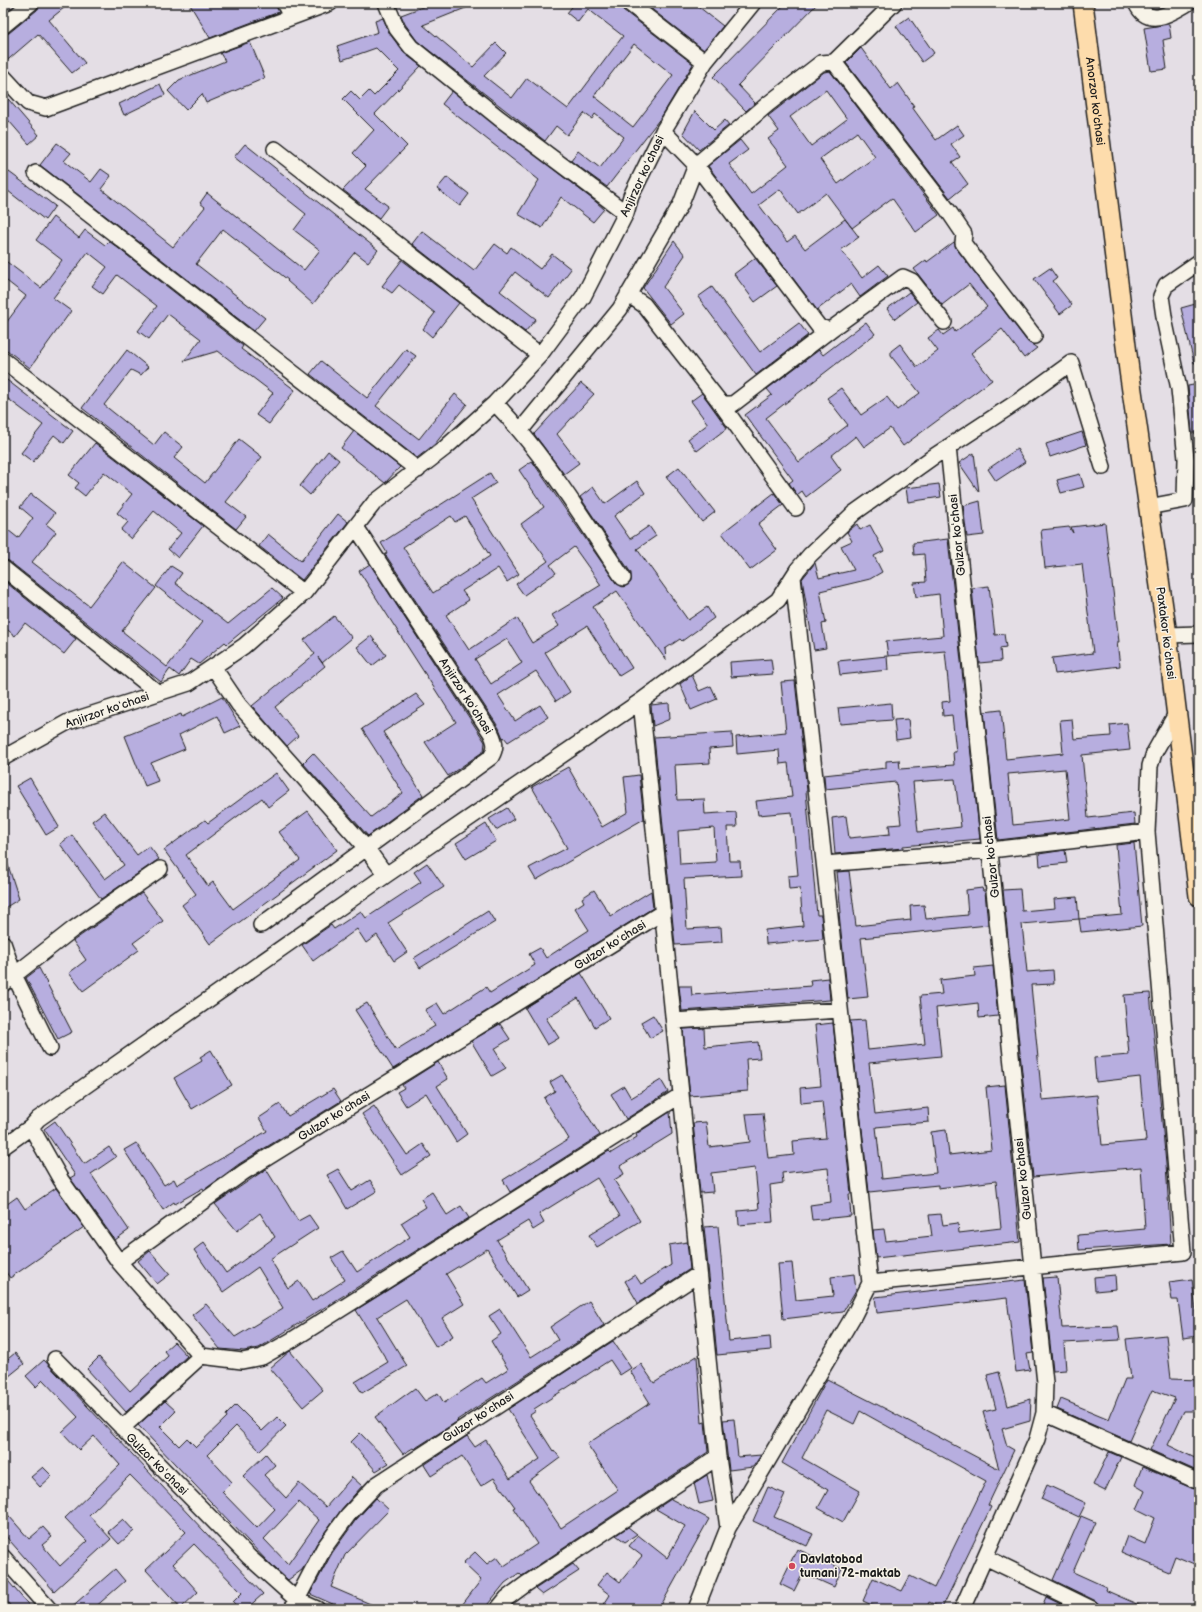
<svg xmlns="http://www.w3.org/2000/svg" width="1202" height="1612" font-family="'Balsamiq Sans',sans-serif">
<style>
.building{fill:#b7aedf;stroke:#1c1c1c;fill-rule:evenodd}
.lines{fill:none;stroke-linecap:round;stroke-linejoin:round}
.minor-casing{stroke:#1c1c1c;stroke-width:18}
.major-casing{stroke:#1c1c1c;stroke-width:22}
.minor{stroke:#f7f3e8;stroke-width:15}
.major{stroke:#fddcac;stroke-width:19}
.poi-dot{fill:#d1495b;stroke:#f7f3e8;stroke-width:1.5}
.labels{text-anchor:middle;stroke-width:3;stroke-linejoin:round;paint-order:stroke}
.street-label{font-size:12px;fill:#1c1c1c;stroke:#f7f3e8}
.poi-label{font-size:12px;font-weight:bold;fill:#1c1c1c;stroke:#f7f3e8;text-anchor:start}
</style>
<rect width="100%" height="100%" fill="#e4dee5"/>
<filter id="ink" filterUnits="userSpaceOnUse"><feTurbulence type="fractalNoise" baseFrequency=".025" numOctaves="2"/><feDisplacementMap in="SourceGraphic" scale="8" xChannelSelector="R" yChannelSelector="G"/><feConvolveMatrix kernelMatrix="1 2 1 2 8 2 1 2 1" color-interpolation-filters="sRGB"/></filter>
<g filter="url(#ink)">
<path class="building" d="M40,3h30l-21,17 36,43 -13,10 -34,-39 -35,30v-29l6,-2 28,-23z
M189,3h86l4,9 -69,26z
M433,3h45l-55,22 50,42 23,-24 10,10 -22,23 28,22 15,-20 41,31 55,-73 -35,-27 -10,13 -11,-9 8,-10h45l3,7 70,54 -31,52 -55,71 -36,-26 7,-10 22,17 24,-31 -29,-23 -3,5 -8,-6 -17,22 -11,-9 -11,15 -128,-100 -12,-17 -4,-9zM634,44l39,31 -40,52 -39,-31z
M644,3h50l29,23 -19,24z
M786,3h32l-80,82 17,18 -9,8 -33,-34z
M909,17l25,36 -12,9 -26,-36z
M383,18l7,16 14,19 17,13 -46,48 32,32 -42,43 23,17 -9,12 -36,-28 23,-24 -13,-13 21,-23 -31,-31 8,-8 9,9 9,-9 5,5 25,-25 -23,-23 -34,12 -5,-14 41,-14 -3,-11z
M1169,24l2,14 -8,2 4,29 -16,2 -7,-43z
M250,42l15,36 -59,25 -4,-9 -16,16 -18,-19 11,-11 46,-19 -5,-8z
M861,48l30,41 7,-6 16,23 -2,1 24,33 21,-15 7,10 -13,9 9,13 -8,5 16,22 -18,14 -104,-135z
M830,71l109,144 -23,17 -24,-34 -40,30 -26,-35 -28,21 -18,-25 -21,16 28,37 8,-6 10,13 40,-30 14,18 -18,13 21,28 17,-13 9,11 -28,21 -9,-13 -34,26 -109,-144 32,-26 8,10 -19,14 22,30 37,-29 -20,-26 11,-8 -11,-15 56,-44zM826,90l21,29 -36,27 -21,-29zM857,132l18,25 -37,27 -18,-25z
M160,84l5,11 -41,20 -5,-11z
M452,91l144,111 8,7 -11,13 -32,-25 -19,31 -24,-14 21,-34 -97,-76z
M3,93l36,42 -10,9 -26,-30z
M695,111l19,19 11,-10 4,5 -30,25 -16,-17z
M57,143l14,10 -7,8 27,21 10,-13 10,7 -10,13 72,58 32,-40 -5,-4 7,-10 97,77 16,-20 -26,-20 12,-16 -72,-57 11,-13 133,106 -10,12 -13,-10 -42,52 -26,-23 1,-1 -65,-51 -27,35 69,54 -11,13 -214,-166z
M9,172l46,34 -10,14 -42,-33v-12z
M447,177l22,17 -9,12 -23,-17z
M53,217l26,21 6,-8 20,15 4,-4 134,105 -2,3 54,41 -26,34 -13,-9 17,-22 -55,-42 -34,10 17,-22 -33,-25 -19,25 -11,-8 19,-25 -40,-31 -14,19 -11,-8 15,-19 -19,-15 -35,46 18,13 -41,57 -27,-21v-20l23,-31 -23,-18v-19l38,29 21,-28 -26,-20z
M422,231l52,40 21,-27 12,9 4,-6 29,22 12,-15 19,15 -22,29 -34,-26 -15,19 36,28 -11,13 -113,-88z
M674,241l11,14 -22,32 21,27 -13,10 -28,-36z
M954,242l2,6 71,93 10,7 -13,10 -22,-29 -31,24 21,27 -89,66 -13,-18 -26,19 -8,-11 -25,20 10,14 -35,27 -4,-6 -5,4 -8,-12 4,-3 -48,-65 27,-20 -5,-6 52,-39 4,5 43,-33 9,12 -109,84 33,44 49,-37 -21,-27 14,-10 20,27 26,-18 10,13 23,-17 -29,-37v-5l9,-7 17,23 21,-16 -10,-13 11,-8 4,5 10,-7 2,4 32,-25 -18,-23 -27,21 -28,-36 12,-9 1,2z
M755,258l22,28 -22,16 -21,-28z
M402,260l57,43 -27,34 -9,-8 12,-16 -36,-28 -7,8 -10,-7z
M1050,268l7,10 -4,3 19,24 -12,9 -26,-35z
M712,287l48,65 39,-29 9,12 -52,40 -58,-78z
M909,292l8,10 -22,17 -8,-10z
M1199,303v59l-5,1 -13,-55z
M406,349l10,7 -40,50 43,33 36,-45 12,10 -32,40 -18,14 -107,-84 11,-13 46,37z
M127,350l21,17 -7,8 -10,-5 -27,35 50,40 10,-13 19,15 -9,11 31,25 34,-44 23,18 -36,45 20,15 -10,12 -154,-121z
M3,377l70,54 -9,12 -10,-8 -21,27 -12,-9 22,-28 -40,-30z
M581,383l13,11 -37,40 22,29 -15,11 -30,-40z
M1199,384v49h-7l-4,-47z
M702,393l25,35 -30,23 -9,-12 20,-15 -17,-23z
M354,431l46,36 -15,16 -44,-35z
M1082,432l4,13 -36,12 -4,-13z
M95,443l108,83 -25,32 -10,-9 13,-16 -27,-22 -23,28 -10,-9 7,-8 -11,-9 15,-19 -28,-22 -19,24 -10,-8 4,-5 -10,-8z
M1017,449l8,13 -29,19 -8,-12z
M328,451l11,9 -29,35 -10,-9z
M974,453l5,39 -20,-29z
M532,461l84,122 7,4 8,-5v-9l-51,-76 13,-10 12,17 32,-23 8,12 -31,23 16,23 19,-13 7,10 -19,13 51,71 19,-13 7,11 -32,23 -2,-2 -15,10 1,11 -49,-69 -24,16 39,61 -13,8 -32,-50 -42,26 25,40 -14,9 -20,-30 -38,24 17,26 25,-16 8,12 -40,25 -4,-5 -1,1 -4,-10 -114,-174 2,-1 -6,-10 109,-70 6,10 -25,16 48,75 -12,8 -9,-14 -36,23 7,9 -23,15 23,35 48,-32 15,25 27,-17 -7,-11 49,-30 -27,-38 -24,18 6,8 -32,22 -8,-11 32,-23 -27,-37 23,-17 -25,-37zM451,516l4,6 10,-6 25,40 -57,37 -30,-46zM507,639l15,24 -31,21 -16,-25z
M679,467l36,45 -13,10 -36,-45z
M1080,474l4,13 -23,6 -4,-13z
M939,484l2,13 -33,5 -2,-14z
M774,493l9,12 -25,19 19,26 -27,20 -28,-37z
M31,494l24,19 -9,11 10,8 -24,30 57,44 34,-44 33,26 -34,43 45,36 35,-45 -46,-36 15,-20 11,7 -7,10 53,41 44,-36 11,10 -56,46 -2,-2 -26,22 -8,-5 -12,17 -9,-7 -9,13 -152,-121 -6,-2v-33l15,12 15,-20 -13,-11z
M980,501l4,34 -17,2 -4,-31z
M338,514l10,8 -46,58 -43,-34 9,-12 33,27z
M1105,523l14,119h-2l3,24 -65,8 -3,-16 41,-5 -11,-89 -37,4 -4,-38 28,-3 4,6 -2,-6z
M857,524l3,6 10,-5 14,26 -10,5 8,16 -12,7 -50,12 6,32 -4,1 4,24 -12,2 -12,-71 13,-16 4,15 35,-8 -13,-24 11,-5 -5,-9z
M948,539l32,300 -77,7v2l-68,6 -3,-36 14,-2 3,22 41,-4 -1,-9 12,-1 -5,-42 -71,7 -1,-14 62,-7v-7l13,-1 1,9 54,-4 -1,-13h3l-4,-37 -9,1 -1,-14 8,-1 -5,-50 -57,5 -2,-15 57,-5 -4,-42 -23,3 -2,-14 12,-1 -2,-28 -10,1 -1,-12zM955,779l6,48 -43,5 -5,-50z
M370,564l115,178 -1,9 -36,25 -23,-34 31,-20 -97,-151z
M3,580l73,59 -12,15 -39,-31 -10,13 -12,-10z
M989,586l6,49 9,-1 2,13 -6,1 1,13 -22,2 -7,-75z
M334,616l18,22 -30,25 -4,-6 7,9 -50,41 23,29 -11,10 -35,-40 63,-52 -11,-14z
M371,636l15,19 -14,11 -15,-19z
M887,656l1,14 -48,5 -2,-14z
M771,659l2,15 -42,3 -1,-15z
M692,675l7,16 12,-5 6,13 -26,11 -11,-26z
M795,681l12,110h-1l11,124h4l2,24 -57,5 -1,-14 38,-4 -3,-38 -11,1 -1,-13 10,-1 -6,-63 -34,3 -2,-14 36,-4 -4,-34 -8,1 -1,-14 -42,4 -1,-17 50,-5 -5,-50z
M416,694l9,11 -42,27 40,63 -55,41 -65,-73 10,-10 58,64 32,-24 -41,-64z
M222,697l18,29 -15,7 -8,-17 -38,19 6,14 -34,14 7,18 -13,5 -20,-50 56,-22 1,3z
M669,703l1,16 -17,7 -2,-21z
M891,703l1,17 -52,4 -2,-16z
M1001,710l5,49 57,-6 -3,-33 12,-1 2,20 37,-3 -1,-11 17,-2 3,27 -48,5 6,63 46,-5 1,11 -137,16 -14,-128zM1065,769l5,50 -57,6 -5,-51z
M908,719l2,19 -14,2 -2,-20z
M732,732l1,15 -24,2 1,14 -35,2 2,35 27,-1 1,15 31,-2 1,15h-10l2,34h11l1,15 -57,3 3,50 34,-2 1,15 -47,3 -21,-208zM714,828l2,34 -36,2 -2,-33z
M568,767l34,60 26,-15 -4,-35 15,-2 5,44 -108,61 -7,-12 38,-20 -35,-61z
M276,773l13,18 -21,16 -6,-9 -76,57 22,31 5,-4 20,27 67,-49 -21,-28 29,-21 29,39 -127,94 -28,-39 14,-11 -32,-44 41,-30 3,3z
M30,778l29,49 -13,8 -30,-49z
M507,808l7,11 -18,11 -7,-11z
M104,812l33,43 12,-9 10,13 -58,40 -41,-55 12,-9 33,44 19,-14 -32,-44z
M486,824l10,17 -30,18 -10,-16z
M1134,843l8,83 -61,6 -2,-13 43,-4 -6,-70z
M1065,850l2,13 -27,3 -1,-12z
M3,859h3l13,40 -16,10z
M427,863l17,24 -56,36 19,29 -13,9 -17,-26 -11,8 -9,-14 -44,32 -11,-16 29,-20 3,4 27,-18 5,7 55,-36 -7,-10z
M849,871l7,55 55,-6 -1,-14 14,-1 2,14 42,-4 -2,-25 16,-2 1,3h2l3,34 -127,13 7,59 -20,2 -9,-86h2l-4,-41z
M1020,889l2,22 33,-3 -1,-9 23,-2 2,22 -57,5 5,48 26,-2 1,14 -23,1 11,115 55,-5 5,50 44,-4 -6,-64 -44,5 -2,-24 35,-3 -5,-60 26,-2 16,171 5,80 -92,6 -1,-15 67,-6 -4,-62 -108,10 -30,-287z
M594,890l17,26 40,-25 2,17 -260,161 -38,-59 12,-7 29,47 39,-24 -10,-16 12,-7 7,11 42,-27 4,6 45,-28 -6,-11 11,-6 6,10 43,-28 -14,-22 9,-6 -2,-4z
M142,893l21,28 -30,22 6,7 -56,41 -14,-18 17,-13 -13,-19z
M488,911l7,11 -75,46 -6,-10z
M993,966l5,50 -19,2 -1,-15 -42,5 5,48 -72,7 6,51 53,-6 1,14 -53,5 6,52 54,-6 -5,-41 15,-2 3,25 43,-5 -6,-63 19,-2 15,157 -144,16 -3,-28 11,-1 2,12 46,-5 -3,-21 12,-1 2,11 15,-2 1,10 42,-5 -5,-47 -58,7v-3l-69,7 -19,-171 15,-1 3,30 57,-6 -5,-48 22,-2 -2,-14 35,-4 -1,-8z
M39,968l33,64 -14,7 -32,-61z
M581,973l28,45 -14,9 -17,-29 -32,20 13,20 -12,7 -22,-37z
M828,978l2,22 -148,11 -3,-25h12l1,9 119,-9 -1,-6z
M653,1015l10,16 -13,7 -9,-16z
M833,1023l18,171h-2l2,22 -39,4 -2,-15 21,-3 -3,-34 -46,5 1,10 -13,2 3,37 -34,3 -1,-14 21,-2 -4,-41 -44,5 2,19 -13,1 -7,-70 13,-1 3,25 41,-5 -4,-28 17,-1 5,45 26,-3 -1,-14 33,-3 -4,-37 -21,2 -1,-15 21,-2 -6,-61z
M500,1024l10,15 -16,10 12,19 -14,8 -21,-35z
M704,1028l1,19 53,-5 2,16 -14,1 2,32 -58,5 -7,-67z
M211,1050l21,35 -40,24 -18,-31 28,-17 -2,-4z
M438,1062l10,17 -11,7 30,48 -11,8 -30,-49 -20,13 -9,-14 7,-4 -2,-3z
M562,1075l38,60 -90,57 -7,-12 66,-41 -25,-41 11,-7 -5,-9z
M661,1080l7,12 -42,27 -15,-25 13,-8 7,12z
M333,1089l8,12 -102,63 -35,26 -1,-2 -28,16 -1,-2 -11,8 -39,-60 12,-7 28,42 10,-6 3,6 90,-54 -8,-13 21,-14 8,12z
M374,1106l33,49 16,-11 8,12 -29,19 -40,-61z
M670,1112l2,22 -52,32 4,8 -10,6 26,41 -43,26 -8,-12 31,-19 -23,-38 -58,36 5,9 -11,7 -5,-9 -31,19 31,50 -11,7 -30,-48 -41,25 18,30 -22,14 11,18 -17,11 -30,-48 -29,18 30,49 -45,27 -7,-11 33,-20 -32,-52 253,-159 2,2 26,-16 -1,-3z
M55,1121l29,43 25,-17 7,10 -25,17 38,56 -14,10 -45,-62 5,-3 -31,-46z
M266,1169l32,52 11,-6 9,13 -48,31 18,29 11,-7 13,20 33,-21 -14,-22 12,-7 14,21 53,-35 -9,-14 25,-16 -5,-8 11,-7 15,23 14,-9 8,12 -210,130 -15,3 -24,-2 -28,-34 14,-11 29,33 48,-29 -25,-41 -35,25 -29,-42 10,-8 22,31 49,-36 -15,-24 -23,18 -22,-27z
M338,1169l14,22 18,-11 7,11 -30,18 -20,-34z
M56,1188l28,39 -74,51 -7,-10v-61l14,-10 8,12z
M718,1226l11,115 41,-4 1,13 -54,5 -13,-128z
M687,1242l3,27 -52,34 -13,-22 10,-6 6,9 30,-19 -2,-20z
M150,1251l20,23 -13,10 -19,-23z
M792,1263l4,37 37,-4 -2,-19 23,-3 2,16 -13,22 -60,7 -5,-55z
M1115,1275l1,14 -21,2 -1,-14z
M1057,1277l5,51 56,-2 2,14 -56,3 2,27 -13,1 -10,-93z
M1192,1279l7,57 -16,2 -5,-38h-6l-3,-18z
M1025,1280l8,73 -6,1 3,16 -14,2 -9,-74 -130,15 -2,-16z
M589,1301l15,24 -147,95 1,1 -44,28 -1,-1 -10,6 -28,-37 40,-29 10,13 13,-8 6,10 38,-25 4,5 22,-14 -17,-28 10,-7 -12,-18 11,-7 31,48 27,-17 -8,-13z
M1166,1335l5,44 28,1v31h-15l-16,34 31,15v12l-49,-22 25,-52 -23,-8 -23,51 -72,-32 4,-10 48,20 16,-40h6l-5,-40z
M613,1341l18,27 -11,7 -10,-15 -76,49 2,2 -6,4 23,36 1,-1 6,8 -31,23 32,47 57,-38 -31,-46 63,-41 -20,-32 11,-7 13,19 43,-27 5,67 3,-1 3,30 -186,124 -3,-3 -14,10 -21,26h-25l22,-29 -18,-17 12,-11 12,12 10,-7 7,9 33,-22 -24,-36 2,-1 -21,-29 -13,8 -19,-30 -31,20 -7,-11 43,-29 8,11 11,-7 24,39 30,-20 -32,-50z
M174,1342l13,14 -61,56 -39,-43 12,-12 31,34 38,-35 -4,-5z
M290,1351l33,39 -20,17 -33,-39z
M15,1353l9,11 -21,17v-18z
M44,1360l219,234 -17,15h-7l-6,-7 9,-9 -48,-49 -21,20 25,28 -17,16 -35,-38 40,-38 -56,-57 -41,40 22,24 -57,52 -51,-58v-24l26,30 14,-12 9,10 -10,8 18,21 27,-25 -22,-23 55,-53 -26,-29 -15,14 -17,-18 16,-15 -35,-37 -7,7 -10,-11z
M999,1372l9,34 23,-7 -1,22 -28,8 5,17 7,4 -26,55 3,2 -49,101 -13,-6 -3,7h-46l-17,-8 10,-23 29,13 8,-15 24,12 52,-107 -126,-70 -6,13 -28,-14 -24,48 58,33 -17,31 -25,-14 10,-18 -46,-27 45,-84 55,28 117,62 -16,-57 13,-3 -9,-34z
M165,1401l11,10 -16,16 19,19 8,-8 9,9 31,-30 -1,-2 10,-10 26,26 15,-14 9,9 -26,25 -24,-25 -29,29 25,27 -10,10 35,36 18,-19 -32,-33 23,-22 9,11 -11,10 22,23 13,-15 27,24 26,-30 10,9 -21,24 -24,33 -15,27 -14,10 -21,-19 -129,-136zM299,1502l20,18 -31,44 -24,-25z
M734,1419l4,38 23,-2 -8,12 -24,3 -6,-50z
M360,1433l29,30 -13,8 -25,-29z
M1109,1452l12,5 -16,34 -12,-6z
M43,1467l9,9 -12,11 -9,-10z
M1142,1467l57,24v75l-24,-10 -6,16 -48,-20 6,-16 18,8 10,-26 -18,-9 8,-18 -10,-6z
M707,1475l6,26 -14,3 -5,-21z
M1047,1485l39,18 -7,14 -38,-18z
M768,1487l17,7 -11,23 39,17 -6,12 -54,-25z
M376,1498l13,12 -44,45 -14,32 51,22h-38l-34,-15 22,-41 23,-32z
M671,1499l38,20 -50,90h-58l9,-14 -13,-10 10,-13 13,10 22,-26 -13,-10 9,-11 29,23 18,-32 -29,-17z
M1081,1516l14,6 -22,50 33,15 -1,3 43,19h-47l-5,-8 -43,-21z
M123,1519l11,12 -15,13 -11,-12z
M628,1527l9,7 -12,8 -9,-7z
M797,1549l45,20 -8,18 -31,-14 -9,18 -14,-7z
M573,1564l6,7 -37,24 -7,-6z
M115,1569l10,12 -32,28h-24z
M3,1575l29,34h-19l-10,-12z
M1046,1597l25,12h-30z"/>
<g class="lines">
<g class="minor-casing">
<path id="minor" d="M284,3l7,14
M386,3l11,26 14,18 88,71 127,95
M629,3l76,59
M1136,3c12,26 35,10 52,0
M3,26l28,-23
M834,62l113,147 17,25 -1,9 71,93
M3,76l25,27 18,5 284,-105
M663,131l33,34 123,162 11,3 73,-53 9,4 32,41
M275,149l265,206
M36,173l382,297
M628,294l16,11 75,96 5,3h9l97,-74
M3,360l301,233
M719,401l77,107
M495,403c50,52 88,116 128,175
M520,431l100,-122 61,-105 15,-39 72,-61 53,-41 13,-1 60,-59
M948,447l97,936 -1,30 -7,26 -75,170
M1148,507l37,-7 1,-41 -7,-70 -14,-66 -4,-27 5,-11 33,-23
M3,568l154,124
M793,577l77,706
M1167,635l32,-1
M214,668l25,37 128,144 19,26
M3,758l65,-36 121,-39 55,-37 60,-53 70,-90 71,-55 50,-45 45,-48 43,-58 43,-84 5,-17 32,-65 42,-69 48,-59
M825,864l166,-14 156,-18
M261,925l230,-168c5,-9 5,-14 0,-24l-135,-206
M3,943l11,32 36,73
M3,984l69,-54 88,-61
M674,1021l166,-11
M31,1127l7,-8 348,-244 255,-174
M3,1147l28,-20 30,53 58,82
M870,1283l313,-31 -36,-420 3,-66 4,-13 22,-39
M201,1356l-82,-94 125,-90 419,-260
M55,1359l194,198 48,43 20,9
M1044,1413l155,69
M122,1428l79,-72 41,5 20,-4 30,-17 389,-245
M728,1528l-10,-71 -77,-756 137,-101 20,-31 12,-14 44,-42 79,-56 87,-57 51,-37 32,104
M3,1557l46,52
M985,1557l107,52
M292,1609l32,-61 24,-33 28,-30 323,-211
M498,1609l9,-11 19,-14 192,-127
M696,1609l32,-81 126,-213 16,-32"/>
</g>
<g class="major-casing">
<g id="major">
<path id="s1" d="M1083,3l46,367 38,265 32,261"/>
</g>
</g>
<use href="#minor" class="minor"/>
<use href="#major" class="major"/>
</g>
</g>
<circle class="poi-dot" cx="792" cy="1566" r="4"/>
<g class="labels">
<g class="street-label">
<text dy="4" stroke="none"><textPath href="#s1" startOffset="99">Anorzor ko'chasi</textPath></text>
<text transform="translate(642 176) rotate(-65)" y="4">Anjirzor koʻchasi</text>
<text transform="translate(957 535) rotate(-96)" y="4">Gulzor koʻchasi</text>
<text transform="translate(1166 633) rotate(83)" y="4">Paxtakor koʻchasi</text>
<text transform="translate(466 696) rotate(57)" y="4">Anjirzor koʻchasi</text>
<text transform="translate(107 710) rotate(-19)" y="4">Anjirzor koʻchasi</text>
<text transform="translate(991 857) rotate(-96)" y="4">Gulzor koʻchasi</text>
<text transform="translate(610 945) rotate(-32)" y="4">Gulzor koʻchasi</text>
<text transform="translate(334 1116) rotate(-32)" y="4">Gulzor koʻchasi</text>
<text transform="translate(1023 1179) rotate(-96)" y="4">Gulzor koʻchasi</text>
<text transform="translate(478 1417) rotate(-33)" y="4">Gulzor koʻchasi</text>
<text transform="translate(157 1464) rotate(45)" y="4">Gulzor koʻchasi</text>
</g>
<g class="poi-label">
<text x="800" y="1563">Davlatobod<tspan x="800" dy="14">tumani 72-maktab</tspan></text>
</g>
</g>
<rect width="1202" height="1612" fill="none" stroke="#f7f3e8" stroke-width="16"/>
<rect x="8" y="8" width="1186" height="1596" fill="none" stroke="#1c1c1c" stroke-width="1.5" filter="url(#ink)"/>
</svg>
